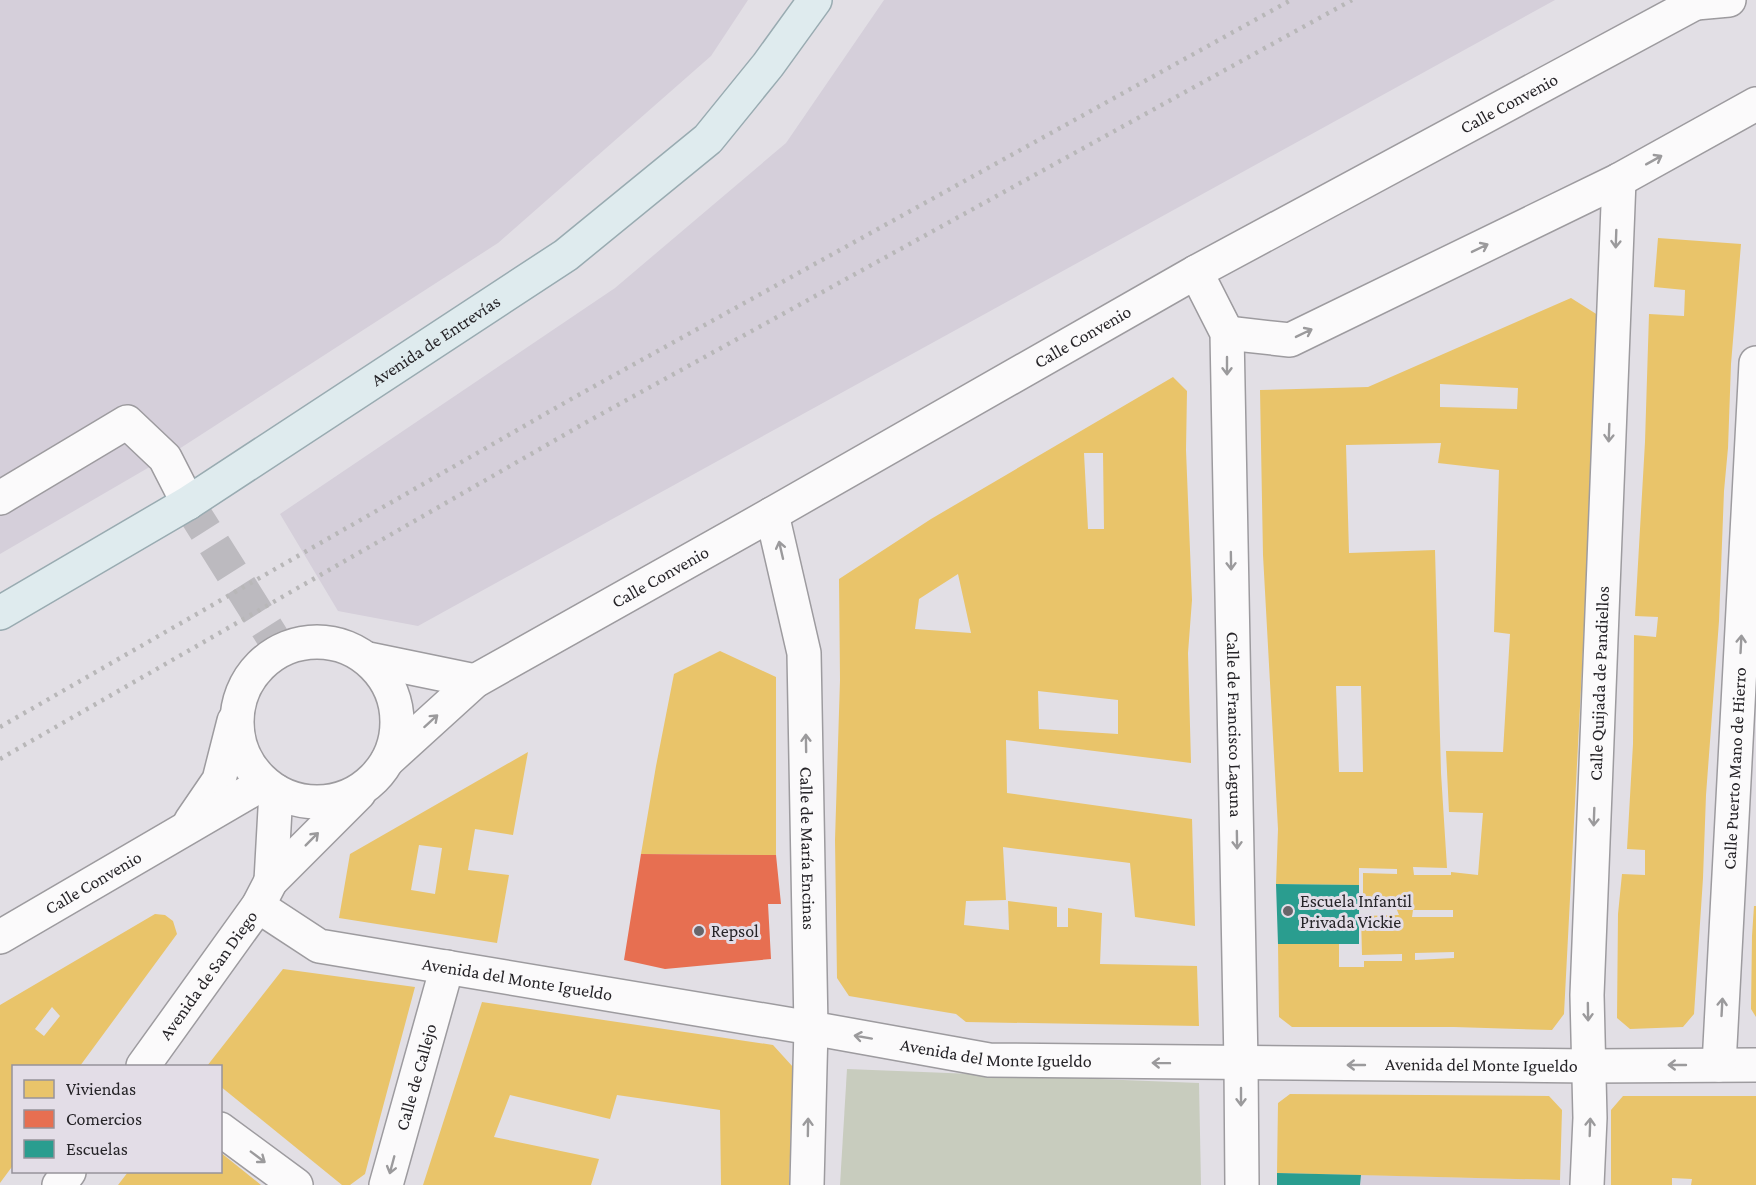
<svg xmlns="http://www.w3.org/2000/svg" width="1756" height="1185" font-family="'Crimson Pro',serif">
<style>
.built{fill:#d5cfda}
.green{fill:#c8ccbe}
.homes{fill:#e9c46a;fill-rule:evenodd}
.shops{fill:#e76f51}
.schools{fill:#2a9d8f}
.lines{fill:none;stroke-linecap:round;stroke-linejoin:round}
.minor-tunnel{stroke:#bcbabf;stroke-width:33;stroke-dasharray:33 16;stroke-linecap:butt}
.minor-casing{stroke:#9d9b9f;stroke-width:36}
.major-casing{stroke:#99abb1;stroke-width:36}
.minor{stroke:#fbfafb;stroke-width:33}
.major{stroke:#dfebee;stroke-width:33}
.rail{stroke:#b8b7b8;stroke-width:4.5;stroke-dasharray:3 6;stroke-linecap:butt}
.oneway{stroke:#9b9a9c}
.poi-dot{fill:#68656a;stroke:#e3dde7;stroke-width:2}
.labels{text-anchor:middle;stroke-width:6;stroke-linejoin:round;paint-order:stroke}
.street-label{font-size:18px;fill:#262428;stroke:#e3dde7}
.poi-label{font-size:18px;fill:#262428;stroke:#e3dde7;text-anchor:start}
</style>
<rect width="100%" height="100%" fill="#e2dfe5"/>
<path class="built" d="M0,0h748l-37,56 -213,187 -333,215 -165,96z
M884,0h671l-1137,626 -80,-15 -58,-97 335,-226 171,-145z
M1277,1173l84,2 199,5v5h-283z"/>
<path class="green" d="M847,1069l352,14 2,102h-361z"/>
<path class="homes" d="M1658,238l83,6 -10,120 -3,84 -4,43 -5,130 -13,174 -3,83 -9,136 -11,13 -53,2 -13,-11 1,-104 4,-40 23,1v-25l-18,-1 6,-105 1,-109 22,2 2,-20 -23,-1 10,-174 4,-128 35,2 1,-26 -31,-3z
M1571,298l30,19 -8,95 -5,141 -24,461 -12,16 -98,-3h-162l-13,-10 -1,-73h61v23h25v-6h38v-7l-40,1 -1,-39 38,-1 -2,-5h-34v-37l34,1v-5l-38,-1v17l-83,-1 2,-55 -15,-274 -3,-165 108,-3zM1440,384l78,4 -1,21 -77,-2zM1441,443l-3,20 61,7 -5,162 16,2 -7,118 -57,-1 3,61 34,1 -5,62 -27,-3v3h-37l-1,-8 34,1 -6,-95 -6,-223 -86,3 -3,-108zM1336,686h25l2,86h-24zM1413,910h40v7h-41zM1454,952v6l-39,2v-7z
M1173,377l14,14 -1,59 6,150 -4,53 3,110 -185,-23 1,53 185,26 3,107 -60,-9 -5,-54 -127,-16 3,53 -40,1 -2,24 45,5 -1,-29 49,6v20h11v-19l34,5 -2,51 97,2 2,60 -233,-4 -10,-8 -107,-18 -12,-18 -2,-138 5,-160 -1,-101 92,-60zM1084,453h19l1,76h-16zM958,574l13,59 -56,-4 4,-30zM1038,691l80,9v34l-79,-5z
M720,651l56,26v178l-135,-1 15,-88 18,-92z
M528,752l-15,83 -38,-6 -7,41 41,5 -12,68 -158,-25 11,-64zM419,845l23,3 -7,46 -24,-4z
M1754,906h2v111l-5,-8 1,-73z
M155,914l10,1 8,6 4,13 -97,132h-66v98l-14,19v-178zM52,1007l8,9 -16,20 -9,-7z
M283,969l132,18 -50,187 -15,11h-8l-122,-99v-20h-13z
M482,1002l291,43 20,22 -4,118h-68l-1,-75 -103,-15 -7,24 -100,-24 -16,42 105,22 -8,26h-168z
M1290,1094l259,2 13,14 -2,70 -283,-7 1,-70z
M1623,1096h133v89h-65l1,-6 -20,-1v7h-61v-75z
M220,1152l41,33h-143l10,-13h92z"/>
<path class="shops" d="M641,854l135,1 5,49h-13l3,55 -106,10 -41,-9z"/>
<path class="schools" d="M1276,884l83,1v59h-81z
M1277,1173l84,2 -1,10h-83z"/>
<g class="lines">
<path class="minor-tunnel" d="M188,503l92,146"/>
<g class="minor-casing">
<g id="minor">
<path d="M1696,3l33,-3"/>
<path id="s1" d="M1196,272l31,61 14,731 1,121"/>
<path d="M1227,333l63,7 329,-160 137,-76"/>
<path d="M0,498l127,-76 38,36 23,45"/>
<path id="s2" d="M772,514l32,139 7,375 -4,157"/>
<circle cx="317" cy="722" r="80"/>
<path d="M368,659l107,22"/>
<path id="s3" d="M388,760l87,-79 297,-167 424,-242 505,-272"/>
<path d="M191,821l28,-41 15,-59"/>
<path d="M271,881l5,-90"/>
<path id="s4" d="M258,906l61,40 492,82 178,32 600,6 167,-1"/>
<path id="s5" d="M0,937l264,-154"/>
<path id="s6" d="M1719,1065l37,-702"/>
<path id="s7" d="M143,1066l115,-160 13,-25 88,-88"/>
<path d="M220,1129l76,56"/>
<path d="M59,1185l10,-13"/>
<path id="s8" d="M386,1185l61,-218"/>
<path id="s9" d="M1587,1185l3,-67 -3,-123 32,-815"/>
</g>
</g>
<g class="major-casing">
<g id="major">
<path id="s10" d="M0,613l188,-110 378,-248 142,-116 60,-74 47,-65"/>
</g>
</g>
<use href="#minor" class="minor"/>
<use href="#major" class="major"/>
<path class="rail" d="M0,727l573,-329 718,-398
M0,759l585,-336 767,-423"/>
</g>
<defs><path id="oneway-shaft" d="M-6 0H5M1.5-3L5.5 0L1.5 3" fill="none" stroke-width="1.6" stroke-linecap="round" stroke-linejoin="round" transform="scale(1.5)"/></defs>
<g class="oneway">
<use href="#oneway-shaft" transform="translate(1654 160) rotate(-29)"/>
<use href="#oneway-shaft" transform="translate(1616 239) rotate(92)"/>
<use href="#oneway-shaft" transform="translate(1480 248) rotate(-26)"/>
<use href="#oneway-shaft" transform="translate(1304 333) rotate(-26)"/>
<use href="#oneway-shaft" transform="translate(1227 366) rotate(90)"/>
<use href="#oneway-shaft" transform="translate(1609 433) rotate(92)"/>
<use href="#oneway-shaft" transform="translate(781 550) rotate(-103)"/>
<use href="#oneway-shaft" transform="translate(1231 561) rotate(89)"/>
<use href="#oneway-shaft" transform="translate(1741 644) rotate(-87)"/>
<use href="#oneway-shaft" transform="translate(431 721) rotate(-42)"/>
<use href="#oneway-shaft" transform="translate(806 743) rotate(-91)"/>
<use href="#oneway-shaft" transform="translate(1594 817) rotate(92)"/>
<use href="#oneway-shaft" transform="translate(312 839) rotate(-45)"/>
<use href="#oneway-shaft" transform="translate(1237 840) rotate(89)"/>
<use href="#oneway-shaft" transform="translate(1722 1007) rotate(-87)"/>
<use href="#oneway-shaft" transform="translate(1588 1012) rotate(89)"/>
<use href="#oneway-shaft" transform="translate(863 1037) rotate(-170)"/>
<use href="#oneway-shaft" transform="translate(1161 1063) rotate(-179)"/>
<use href="#oneway-shaft" transform="translate(1356 1065) rotate(-180)"/>
<use href="#oneway-shaft" transform="translate(1677 1065) rotate(180)"/>
<use href="#oneway-shaft" transform="translate(1241 1097) rotate(90)"/>
<use href="#oneway-shaft" transform="translate(808 1127) rotate(-89)"/>
<use href="#oneway-shaft" transform="translate(1590 1127) rotate(-88)"/>
<use href="#oneway-shaft" transform="translate(258 1157) rotate(37)"/>
<use href="#oneway-shaft" transform="translate(392 1165) rotate(105)"/>
</g>
<g class="poi-dot">
<circle cx="1288" cy="911" r="6"/>
<circle cx="699" cy="931" r="6"/>
</g>
<g class="labels">
<g class="street-label">
<text dy="6" stroke="none"><textPath href="#s3" startOffset="1302">Calle Convenio</textPath></text>
<text dy="6" stroke="none"><textPath href="#s3" startOffset="816">Calle Convenio</textPath></text>
<text dy="6" stroke="none"><textPath href="#s10" startOffset="514">Avenida de Entrevías</textPath></text>
<text dy="6" stroke="none"><textPath href="#s3" startOffset="330">Calle Convenio</textPath></text>
<text dy="6" stroke="none"><textPath href="#s9" startOffset="502">Calle Quijada de Pandiellos</textPath></text>
<text dy="6" stroke="none"><textPath href="#s1" startOffset="460">Calle de Francisco Laguna</textPath></text>
<text dy="6" stroke="none"><textPath href="#s6" startOffset="297">Calle Puerto Mano de Hierro</textPath></text>
<text dy="6" stroke="none"><textPath href="#s2" startOffset="338">Calle de María Encinas</textPath></text>
<text dy="6" stroke="none"><textPath href="#s5" startOffset="108">Calle Convenio</textPath></text>
<text dy="6" stroke="none"><textPath href="#s7" startOffset="112">Avenida de San Diego</textPath></text>
<text dy="6" stroke="none"><textPath href="#s4" startOffset="274">Avenida del Monte Igueldo</textPath></text>
<text dy="6" stroke="none"><textPath href="#s4" startOffset="759">Avenida del Monte Igueldo</textPath></text>
<text dy="6" stroke="none"><textPath href="#s4" startOffset="1245">Avenida del Monte Igueldo</textPath></text>
<text dy="6" stroke="none"><textPath href="#s8" startOffset="112">Calle de Callejo</textPath></text>
</g>
<g class="poi-label">
<text x="1300" y="907">Escuela Infantil<tspan x="1300" dy="21">Privada Vickie</tspan></text>
<text x="711" y="937">Repsol</text>
</g>
</g>
<rect x="12" y="1065" width="210" height="108" fill="#e3dde7" stroke="#97939b" stroke-width="1.5"/>
<rect x="24" y="1080" width="30" height="18" fill="#e9c46a" stroke="#97939b" stroke-width="1.5"/>
<text x="66" y="1095" font-size="18" fill="#262428">Viviendas</text>
<rect x="24" y="1110" width="30" height="18" fill="#e76f51" stroke="#97939b" stroke-width="1.5"/>
<text x="66" y="1125" font-size="18" fill="#262428">Comercios</text>
<rect x="24" y="1140" width="30" height="18" fill="#2a9d8f" stroke="#97939b" stroke-width="1.5"/>
<text x="66" y="1155" font-size="18" fill="#262428">Escuelas</text>
</svg>
